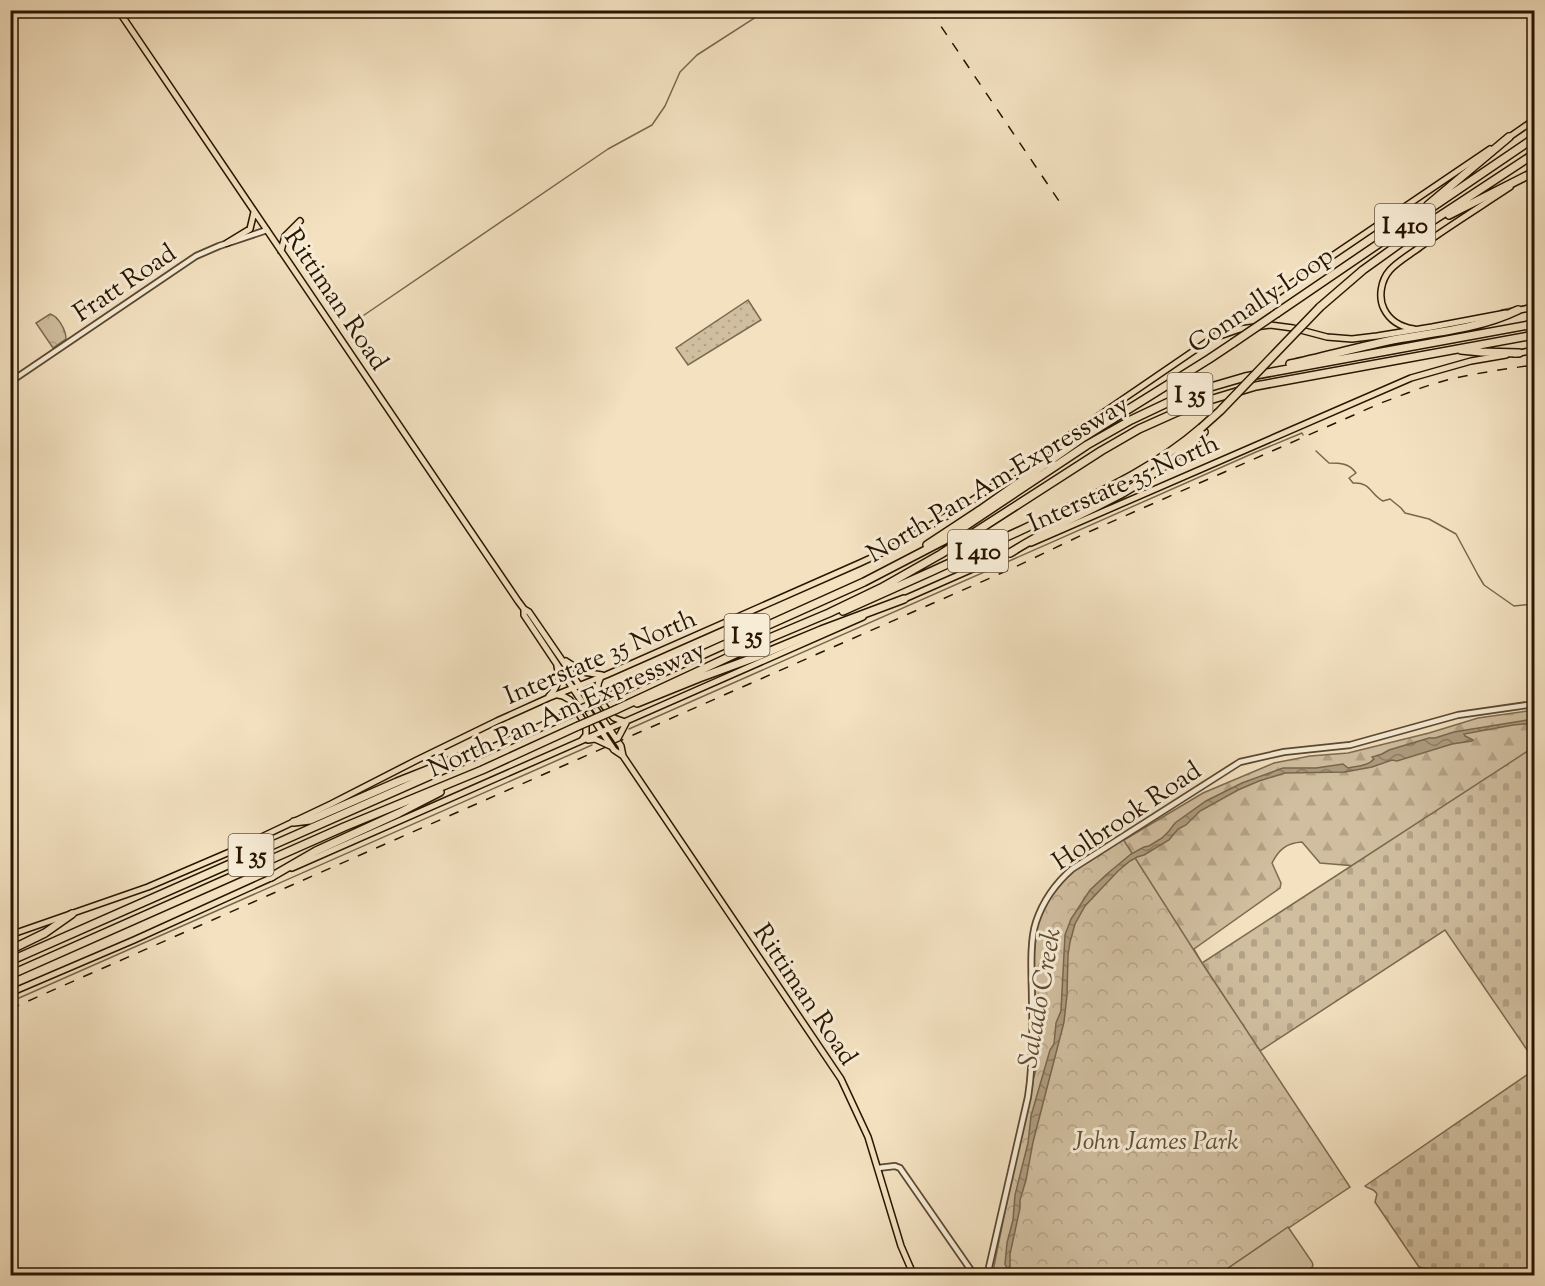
<svg xmlns="http://www.w3.org/2000/svg" width="1545" height="1286" font-family="'Sorts Mill Goudy',serif">
<style>
.grass{fill:url(#grass-dots);stroke:#7c6a50;stroke-width:1.5}
.forest{fill:url(#forest-firs);stroke:#7c6a50;stroke-width:1.5}
.cemetery{fill:url(#cemetery-stones);stroke:#7c6a50;stroke-width:1.5}
.park{fill:url(#park-crowns);stroke:#7c6a50;stroke-width:1.5}
.pitch{fill:#d0be9f;stroke:#7c6a50;stroke-width:1.5}
.water{fill:url(#water-waves);stroke:#78664c;stroke-width:1.5}
.lines{fill:none;stroke-linecap:round;stroke-linejoin:round}
.stream{stroke:#78664c;stroke-width:1.5}
.minor-casing{stroke:#5b4830;stroke-width:8}
.major-casing{stroke:#281500;stroke-width:8}
.highway-casing{stroke:#281500;stroke-width:10}
.minor{stroke:#f7ecd6;stroke-width:4.5}
.major{stroke:#f3e1c0;stroke-width:5}
.highway{stroke:#f3e1c0;stroke-width:7}
.rail{stroke:#281500;stroke-width:1.5;stroke-dasharray:10 10;stroke-linecap:butt}
.highway-bridge-casing{stroke:#281500;stroke-width:10;stroke-linecap:butt}
.highway-bridge{stroke:#f3e1c0;stroke-width:7}
.labels{text-anchor:middle;stroke-width:6;stroke-linejoin:round;paint-order:stroke}
.shield{fill:#f7ecd6;stroke:#665640;stroke-width:1.5}
.shield-label{font-size:24px;font-weight:bold;fill:#281500}
.street-label{font-size:26px;fill:#281500;stroke:#f7ecd6}
.park-label{font-size:26px;font-style:italic;fill:#635038;stroke:#f7ecd6}
.water-label{font-size:27px;font-style:italic;fill:#5e4b33;stroke:#f7ecd6}
</style>
<defs>
<pattern id="grass-dots" width="8" height="8" patternUnits="userSpaceOnUse" patternTransform="scale(1.5)"><rect width="8" height="8" fill="#d0be9f"/><path d="M2 2h.1M6 6h.1" fill="none" stroke="#b3a287" stroke-width="1.8" stroke-linecap="round"/></pattern>
<pattern id="forest-firs" width="22" height="20" patternUnits="userSpaceOnUse" patternTransform="scale(1.5)"><rect width="22" height="20" fill="#d0be9f"/><path d="M5 1l3.5 6h-7zM16 11l3.5 6h-7z" fill="#b3a287"/></pattern>
<pattern id="cemetery-stones" width="16" height="16" patternUnits="userSpaceOnUse" patternTransform="scale(1.5)"><rect width="16" height="16" fill="#d0be9f"/><path d="M2 7V4a2 2 0 0 1 4 0v3zM10 15v-3a2 2 0 0 1 4 0v3z" fill="#b3a287"/></pattern>
<pattern id="park-crowns" width="20" height="18" patternUnits="userSpaceOnUse" patternTransform="scale(1.5)"><rect width="20" height="18" fill="#d0be9f"/><path d="M2 6a3 3 0 1 1 6 0M12 15a3 3 0 1 1 6 0" fill="none" stroke="#b3a287"/></pattern>
<pattern id="water-waves" width="16" height="10" patternUnits="userSpaceOnUse" patternTransform="scale(1.5)"><rect width="16" height="10" fill="#ae9c7f"/><path d="M0 5q4-4 8 0t8 0" fill="none" stroke="#8e7e66"/></pattern>
</defs>
<rect width="100%" height="100%" fill="#f3e1c0"/>
<filter id="stains"><feTurbulence type="fractalNoise" baseFrequency=".00333" numOctaves="4"/><feColorMatrix values="0 0 0 0 .2 0 0 0 0 .09 0 0 0 0 .02 0 0 0 .5 -.17"/></filter>
<radialGradient id="worn" r=".72"><stop offset=".6" stop-color="#630" stop-opacity="0"/><stop offset="1" stop-color="#630" stop-opacity=".3"/></radialGradient>
<path class="grass" d="M748,300l13,20 -73,45 -12,-17z"/>
<path class="forest" d="M1534,710v113l-119,48 -95,-8 -18,-21c-15,1 -23,7 -30,21l9,20 -1,5 -86,61 8,14 -208,313 98,-417 111,-66 71,-30 36,-7 38,-3 81,-20 49,-15z"/>
<path class="cemetery" d="M1534,747v313l-89,-130 -185,121 -58,-88z
M1534,1070v205h-103v-2l-3,-4 -9,-2 -44,-65 2,-8c-4,-7 -8,-4 -12,-8z"/>
<path class="park" d="M50,314c8,2 16,16 16,25l-13,9 -17,-25z
M1123,839l79,124 148,224 -132,88 -226,1 36,-179 8,-27 -3,-32 -1,-78 3,-32 11,-27 13,-19 20,-18z"/>
<path class="pitch" d="M1288,1227l24,35 1,3 -4,10h-91z"/>
<path class="water" d="M1534,719v4l-21,2 -49,9 1,2 8,4 -1,1 -20,3 -55,17 -5,-1 -20,7 -27,5 -60,1 -26,8 -21,9 -38,21 -14,14 -8,4 -9,11 -25,15 -7,2 -7,4 -12,10 -33,35 -10,18 -5,18 -2,13 -1,40 -3,27 -31,120 -7,38 -6,20v8l-10,46v13l6,8h-6l-5,-11 2,-21 6,-23 2,-25 13,-52 3,-27 19,-66 4,-6 2,-21 5,-12 4,-76 6,-16 19,-29 17,-16 24,-20 13,-7 5,-1 13,-8 7,-7 6,-8 31,-22 36,-18 41,-15h33l27,-4 5,4c9,-2 20,-2 26,-9l-2,-2 10,-3 7,-4 40,-12h6l19,-6z"/>
<g class="lines">
<path class="stream" d="M1523,306l11,-2
M1501,310l15,-3
M348,326l260,-177 44,-24 13,-19 15,-34 17,-17 70,-45
M1316,451l13,12c11,0 20,0 27,10l-7,5 4,5c18,-1 17,11 30,18l7,-2 11,9 4,5 24,6 27,15 22,41 6,10 30,21 20,-2
M629,729l627,-277 46,-19 1,2
M10,1002l582,-257"/>
<g class="minor-casing">
<path id="minor" d="M10,382l186,-126 23,-10 48,-16
M878,1168l17,-2 5,2 75,108
M987,1276l41,-179c5,-32 5,-64 4,-97 0,-22 -3,-57 4,-78 7,-21 20,-39 36,-53l168,-107 44,-10 66,-7 108,-30 76,-11"/>
</g>
<g class="major-casing">
<path id="major" d="M118,10l400,591 6,8v6l90,135 9,6
M1508,138l26,-18
M227,243l23,-14 4,-17
M281,251l4,-15 15,-15
M1515,311l19,-4
M1414,329c-13,-2 -24,-8 -30,-20 -6,-12 -3,-29 6,-39 8,-9 21,-16 30,-23 29,-21 60,-40 90,-60
M1217,334l273,-185
M1515,354l19,-4
M1031,543l380,-165 60,-17 35,-6
M902,600l109,-48
M524,609l5,3 92,134 2,10 218,323 27,58 33,109 13,30
M566,661l17,11 19,3
M601,677c-9,15 1,27 11,39l2,2 11,4
M558,695l5,1 7,4 16,25v10l-4,5
M549,696c9,-9 11,-17 8,-30
M588,740l7,-1 15,7
M617,740l9,-17
M292,868c191,-83 381,-167 571,-251
M10,935l138,-48 84,-36 99,-47 86,-44 80,-39 51,-23 58,-23 254,-112 30,-14 72,-42 132,-88 117,-80 29,-10 30,-4 23,3 34,9 25,2 25,-3 55,-9 74,-14
M10,993l124,-53 139,-63"/>
</g>
<g class="highway-casing">
<path id="highway" d="M1428,205l81,-68
M1449,215l83,-42
M1320,307l43,-37 57,-41 114,-75
M1277,313l257,-175
M1461,350l20,2 38,1
M1290,364c37,-8 72,-18 108,-25 40,-7 83,-11 120,-29
M927,545l53,-35 104,-73 125,-78 24,-16
M1010,553c36,-23 75,-40 113,-60 30,-17 57,-38 81,-61
M843,611c68,-30 136,-61 204,-93 54,-26 108,-50 154,-90
M606,698l258,-116 79,-41 144,-96 44,-25 40,-19 26,-10 48,-14 289,-53
M637,703l62,-25 57,-21 65,-27 83,-31
M615,710l157,-73 57,-24 52,-25 60,-34 160,-103 38,-22 38,-17 26,-10 53,-16 278,-51
M294,822l16,-2 87,-38 68,-27
M271,877l45,-26 83,-38 41,-21
M10,950l35,-17 27,-19
M10,961l560,-247
M10,975l334,-148 138,-57 96,-44"/>
</g>
<use href="#minor" class="minor"/>
<use href="#major" class="major"/>
<use href="#highway" class="highway"/>
<path class="rail" d="M930,10l131,194
M10,1009l1003,-441 71,-34 297,-131c22,-8 43,-17 66,-23 29,-7 58,-11 87,-15"/>
<g class="highway-bridge-casing">
<path id="highway-bridge" d="M1233,343l44,-30
M1201,428l19,-17 100,-104
M570,714l36,-16
M578,726l37,-16"/>
</g>
<use href="#highway-bridge" class="highway-bridge"/>
</g>
<g class="labels">
<g class="shield">
<rect x="1375" y="204" width="60" height="42" rx="4.5"/>
<rect x="1167.5" y="373" width="45" height="42" rx="4.5"/>
<rect x="948" y="530" width="60" height="42" rx="4.5"/>
<rect x="724.5" y="614" width="45" height="42" rx="4.5"/>
<rect x="228.5" y="834" width="45" height="42" rx="4.5"/>
</g>
<g class="shield-label">
<text x="1405" y="233">I 410</text>
<text x="1190" y="402">I 35</text>
<text x="978" y="559">I 410</text>
<text x="747" y="643">I 35</text>
<text x="251" y="863">I 35</text>
</g>
<g class="street-label">
<text transform="translate(124 282) rotate(-34)" y="9">Fratt Road</text>
<text transform="translate(337 299) rotate(56)" y="9">Rittiman Road</text>
<text transform="translate(1260 299) rotate(-34)" y="9">Connally Loop</text>
<text transform="translate(997 478) rotate(-31)" y="9">North Pan Am Expressway</text>
<text transform="translate(1123 482) rotate(-24)" y="9">Interstate 35 North</text>
<text transform="translate(600 656) rotate(-23)" y="9">Interstate 35 North</text>
<text transform="translate(566 708) rotate(-24)" y="9">North Pan Am Expressway</text>
<text transform="translate(1126 815) rotate(-34)" y="9">Holbrook Road</text>
<text transform="translate(806 994) rotate(56)" y="9">Rittiman Road</text>
</g>
<g class="park-label">
<text x="1156" y="1149">John James Park</text>
</g>
<g class="water-label">
<text transform="translate(1039 998) rotate(-80)" y="9">Salado Creek</text>
</g>
</g>
<rect width="1545" height="1286" fill="none" stroke="#f3e1c0" stroke-width="36"/>
<rect x="12" y="12" width="1521" height="1262" fill="none" stroke="#281500" stroke-width="3"/>
<rect x="18" y="18" width="1509" height="1250" fill="none" stroke="#281500" stroke-width="1.5"/>
<rect width="100%" height="100%" filter="url(#stains)"/>
<rect width="100%" height="100%" fill="url(#worn)"/>
</svg>
